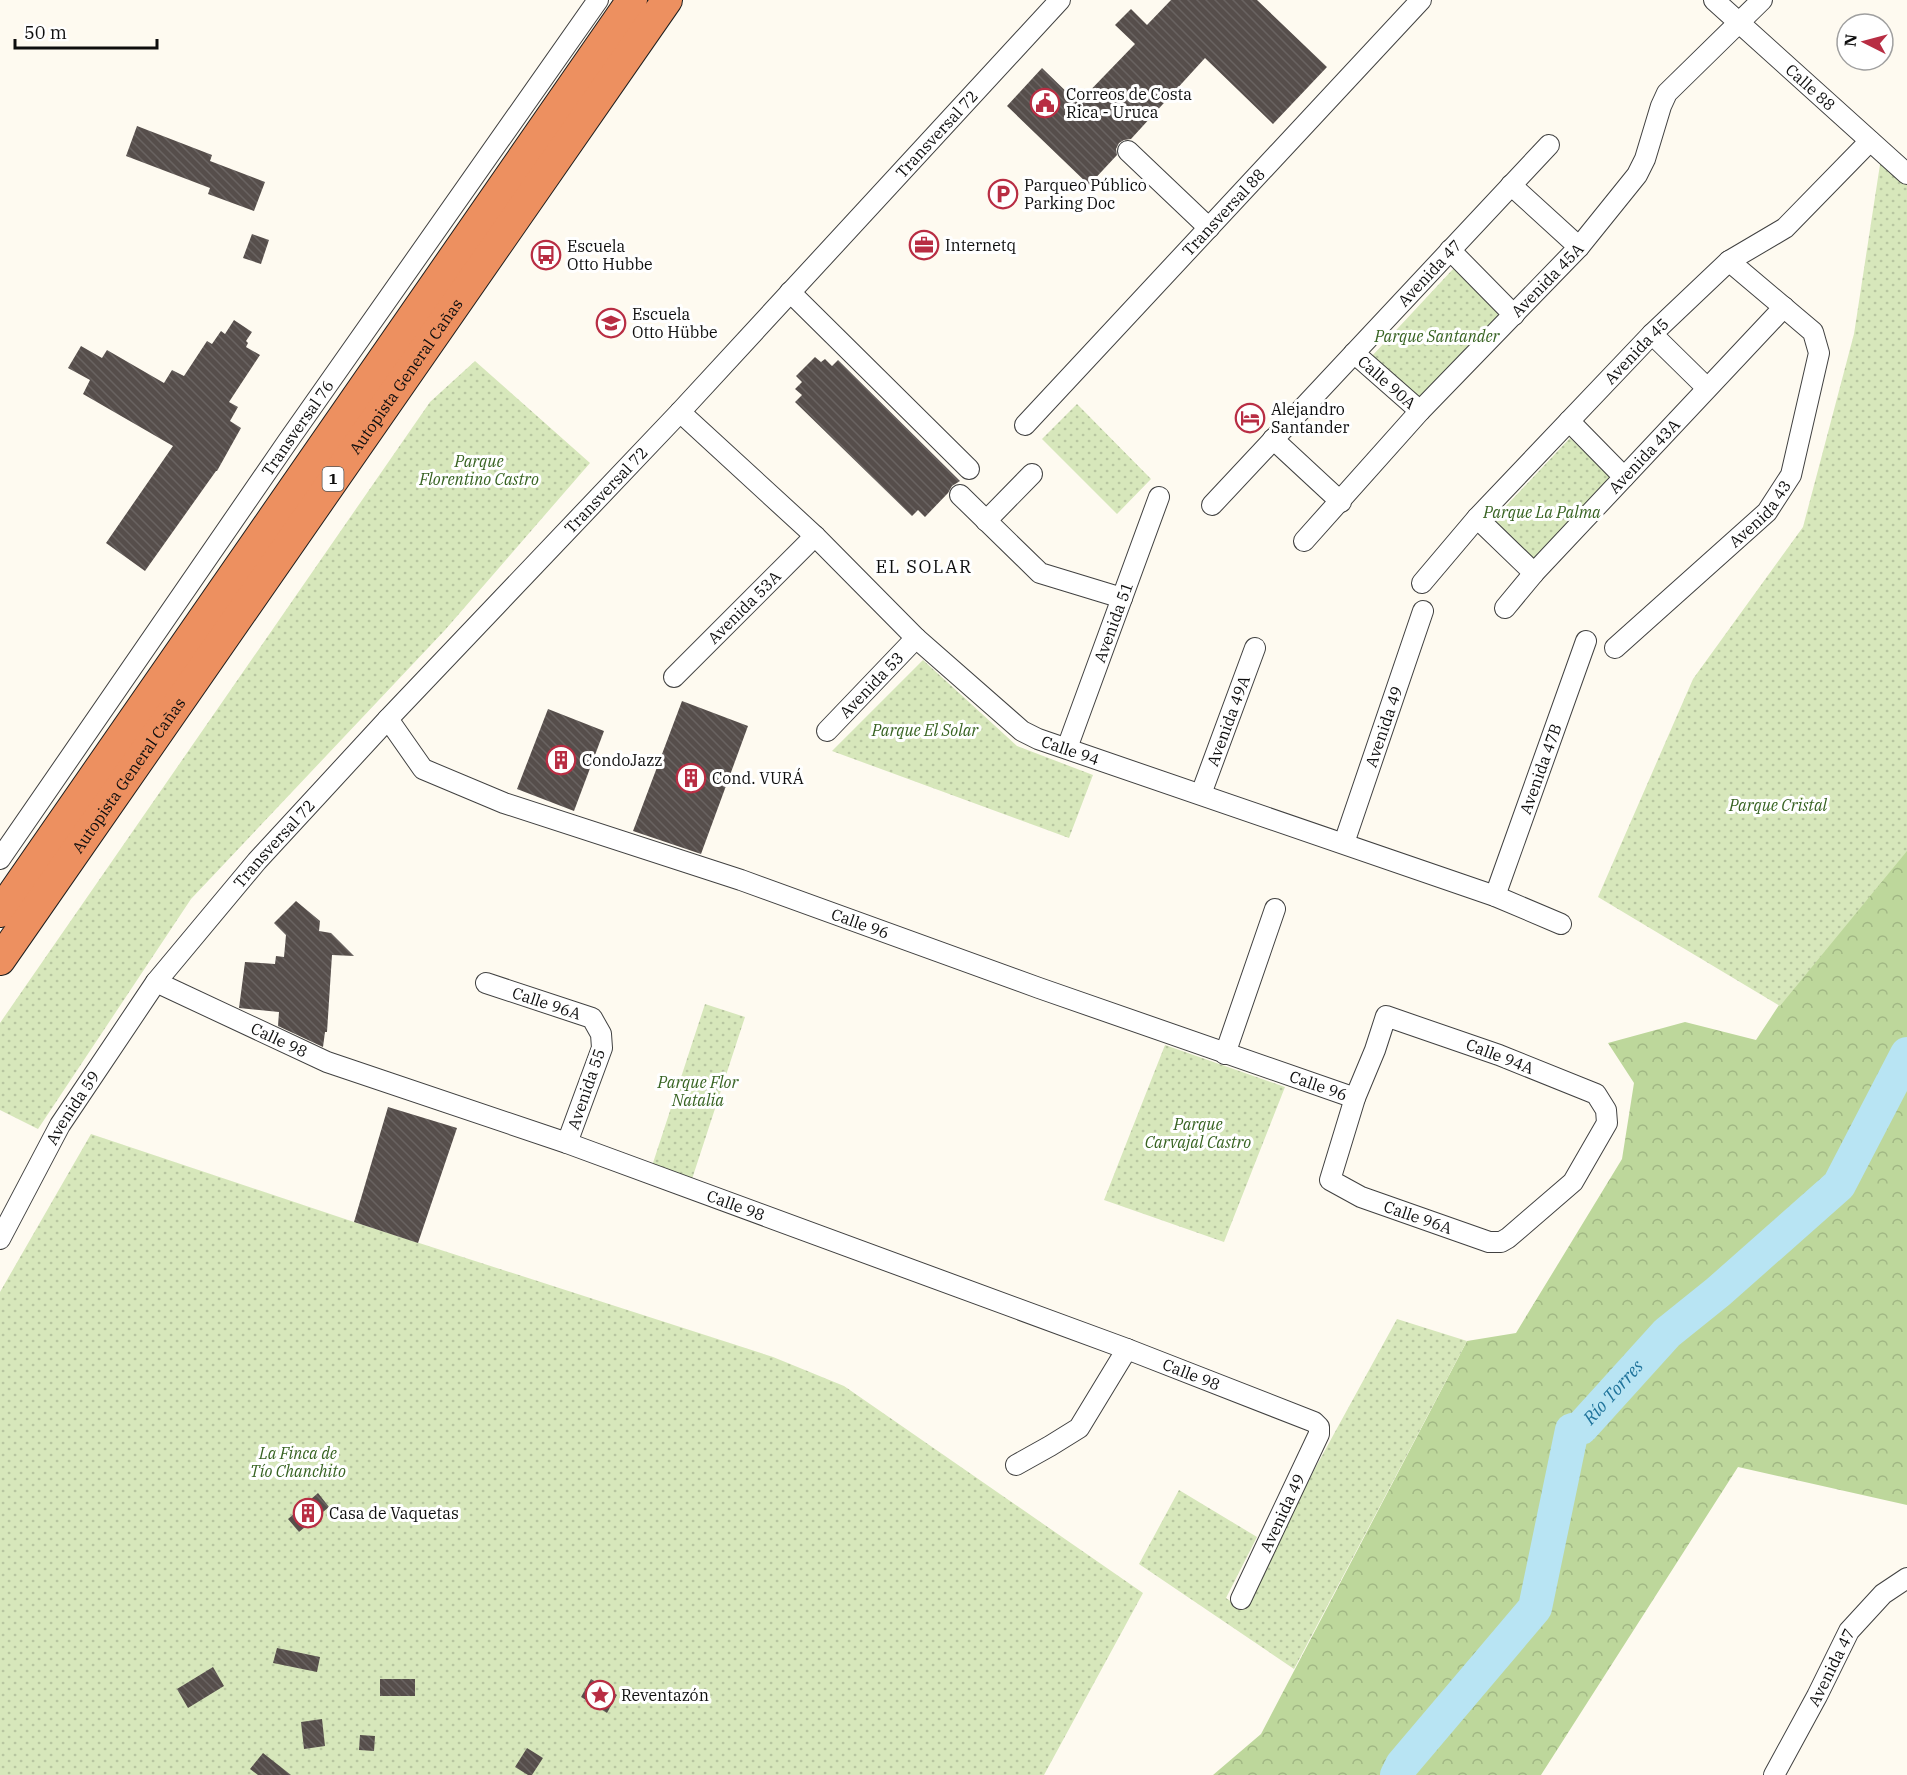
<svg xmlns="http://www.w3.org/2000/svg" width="1907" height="1775" font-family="'IBM Plex Serif',serif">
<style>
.forest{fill:url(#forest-crowns)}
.park{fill:url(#park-dots)}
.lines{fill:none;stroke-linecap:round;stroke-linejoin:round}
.river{stroke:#b8e4f3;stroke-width:34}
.building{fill:url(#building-back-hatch)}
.minor-casing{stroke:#414141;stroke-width:22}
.highway-casing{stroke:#1f1f1f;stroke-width:32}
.minor{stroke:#fff;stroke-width:20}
.highway{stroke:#ed9060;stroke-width:30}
.labels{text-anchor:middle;stroke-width:6;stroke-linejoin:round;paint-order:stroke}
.shield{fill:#fff;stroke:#565656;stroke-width:1.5}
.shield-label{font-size:15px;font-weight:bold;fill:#0e0e0e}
.street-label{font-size:16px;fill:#0e0e0e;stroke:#fff}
.poi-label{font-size:16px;fill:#0e0e0e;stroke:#fff;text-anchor:start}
.park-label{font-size:16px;font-style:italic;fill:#376322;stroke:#fff}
.neighbourhood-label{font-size:18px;letter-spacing:1.5px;fill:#0e0e0e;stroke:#fff}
.water-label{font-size:18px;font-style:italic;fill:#1d729a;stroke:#fff}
</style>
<defs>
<pattern id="forest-crowns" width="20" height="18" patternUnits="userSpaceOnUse" patternTransform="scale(1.5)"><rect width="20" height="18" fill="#bdd79b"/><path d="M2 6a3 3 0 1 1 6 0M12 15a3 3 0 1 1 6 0" fill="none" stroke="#a1b784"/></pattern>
<pattern id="park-dots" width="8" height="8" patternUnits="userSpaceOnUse" patternTransform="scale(1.5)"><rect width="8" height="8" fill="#d7e7bb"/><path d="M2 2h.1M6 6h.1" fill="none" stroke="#b7c5a0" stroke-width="1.8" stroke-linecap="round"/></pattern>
<pattern id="building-back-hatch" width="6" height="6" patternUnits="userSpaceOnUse" patternTransform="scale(1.5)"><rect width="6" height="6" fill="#564e4b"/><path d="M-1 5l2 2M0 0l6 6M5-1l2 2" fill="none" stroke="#696361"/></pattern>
</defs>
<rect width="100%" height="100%" fill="#fefaf0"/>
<path class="forest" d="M1907,826v679l-169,-38 -197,308h-328l48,-41 206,-393 49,-8 106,-174 12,-76 -26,-40 77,-21 71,18 118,-179z"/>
<path class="park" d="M1881,158l26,24v669l-127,155 -182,-109 95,-218 110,-152 51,-193z
M1454,268l48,47 -82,88 -49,-46z
M475,361l115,102 -145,167 -254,269 -153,230 -38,-19v-87l430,-621z
M1077,404l74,75 -34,35 -75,-75z
M1570,438l42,40 -79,87 -42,-43z
M923,660l94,86 76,29 -24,63 -237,-87z
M705,1004l40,13 -53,162 -40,-13z
M1165,1045l120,42 -61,155 -120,-42z
M91,1134l263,88 419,135 71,29 299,207 -99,182h-1044v-483z
M1397,1319l70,22 -173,328 -155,-105 40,-74 78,47 -31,61 13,9z"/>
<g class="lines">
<path class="river" id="s1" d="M1397,1775l5,-10 133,-157 37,-178 9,-2 86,-95 51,-41 121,-107 68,-131"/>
</g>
<path class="building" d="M1171,0h86l70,67 -54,57 -68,-66 -74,81 -7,1 -5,3 -3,6 1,6 -28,30 -82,-79 35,-38 36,35 57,-59 -20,-19 16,-16 16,16z
M137,126l75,29 -2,6 55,21 -11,29 -46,-17 2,-6 -84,-32z
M252,234l17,6 -8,24 -18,-6z
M234,320l18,12 -6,9 2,2 -2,4 14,8 -31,47 9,5 -8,14 11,7 -24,43h-1l-71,100 -39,-28 67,-97 -90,-52 7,-14 -22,-12 13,-22 21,12 5,-8 57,33 8,-13 12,6 23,-35 5,3 9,-13 4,3z
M815,357l6,5 4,-3 7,7 6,-6 122,121 -8,5 -4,7 -23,24 -7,-7 -6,6 -117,-114 7,-7 -7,-6 7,-7 -6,-6z
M682,701l66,25 -47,128 -68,-23z
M548,709l56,22 -30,80 -57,-22z
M296,901l24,20 -1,10 12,2 23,23 -22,-1 -5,77h-2l-2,15 -45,-21 1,-14 -40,-4 6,-46 30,2 1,-8 8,1 2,-22 -12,-12z
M388,1107l69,21 -39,115 -64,-21z
M318,1493l11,14 -30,25 -11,-13z
M277,1648l43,9 -3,15 -44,-9z
M213,1667l11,19 -36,22 -11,-19z
M380,1679h35v17h-35z
M591,1679l26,16 -10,18 -26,-16z
M322,1719l3,27 -21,3 -3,-27z
M360,1735l15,1 -1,15 -15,-1z
M527,1748l16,10 -11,17h-4l-13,-8z
M263,1753l28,22h-33l-8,-6z"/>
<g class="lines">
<g class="minor-casing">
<g id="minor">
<path id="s2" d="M1714,0l193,174"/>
<path d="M1128,151l81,77"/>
<path d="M1511,185l68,62"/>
<path d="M1450,250l64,65"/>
<path d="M790,292l179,177"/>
<path d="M1652,334l55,54"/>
<path id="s3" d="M1354,353l66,58"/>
<path id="s4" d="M680,412l135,124 101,102 106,93 16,8 457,157 66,28"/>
<path d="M1569,421l55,56"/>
<path id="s5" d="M1025,425l396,-425"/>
<path d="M1273,439l68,63"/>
<path d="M960,495l80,78 82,25"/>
<path id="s6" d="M1212,505l337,-360"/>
<path d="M1477,518l57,55"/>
<path d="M986,521l46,-47"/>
<path id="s7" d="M1304,541l116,-130 159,-164 58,-72 8,-16 16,-53 6,-13 95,-93"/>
<path id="s8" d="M1422,583l55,-65 175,-184 77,-73 56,-33 85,-87"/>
<path id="s9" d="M1505,608l29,-35 250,-266"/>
<path id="s10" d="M1615,648l152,-136 24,-37 28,-122 -6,-21 -84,-71"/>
<path id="s11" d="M674,677l141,-141"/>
<path id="s12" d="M388,719l35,50 81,34 237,77 298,108 316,110"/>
<path id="s13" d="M827,731l89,-93"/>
<path id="s14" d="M1067,748l92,-251"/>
<path id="s15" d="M1201,794l54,-146"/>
<path id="s16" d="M1344,843l79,-232"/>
<path id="s17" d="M0,859l288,-418 310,-441"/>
<path id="s18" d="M1495,896l91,-255"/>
<path id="s19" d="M156,982l171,80 240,81 560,206 187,73 5,5v7l-78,165"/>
<path id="s20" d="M486,983l106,35 9,16 1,14 -35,95"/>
<path d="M1386,1016l113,39 97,39 10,16 1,13 -34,59 -65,56 -7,4h-12l-128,-45 -31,-17 25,-82 20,-48z"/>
<path d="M1225,1054l50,-145"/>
<path id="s21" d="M0,1239l60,-114 96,-143 101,-121 131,-142 292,-307 380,-412"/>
<path d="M1016,1465l34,-19 29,-18 48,-79"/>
<path id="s22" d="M1774,1775l43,-79 32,-65 34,-37 24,-16"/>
</g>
</g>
<g class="highway-casing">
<g id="highway">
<path d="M0,912l632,-912"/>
<path id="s23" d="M0,960l667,-960"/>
</g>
</g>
<use href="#minor" class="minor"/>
<use href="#highway" class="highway"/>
</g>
<defs>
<g id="civic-ring" transform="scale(1.5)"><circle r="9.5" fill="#fff" stroke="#b82d43" stroke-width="1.5"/><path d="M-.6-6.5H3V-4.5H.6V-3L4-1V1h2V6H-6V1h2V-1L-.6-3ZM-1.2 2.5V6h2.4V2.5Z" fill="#b82d43"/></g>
<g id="parking-ring" transform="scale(1.5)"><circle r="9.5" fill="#fff" stroke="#b82d43" stroke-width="1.5"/><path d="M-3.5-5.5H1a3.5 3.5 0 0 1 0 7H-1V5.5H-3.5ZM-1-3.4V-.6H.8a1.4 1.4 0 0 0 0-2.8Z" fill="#b82d43"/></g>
<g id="office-ring" transform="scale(1.5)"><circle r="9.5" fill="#fff" stroke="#b82d43" stroke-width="1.5"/><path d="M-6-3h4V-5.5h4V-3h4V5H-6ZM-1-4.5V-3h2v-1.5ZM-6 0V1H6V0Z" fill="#b82d43"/></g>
<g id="bus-ring" transform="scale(1.5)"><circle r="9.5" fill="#fff" stroke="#b82d43" stroke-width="1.5"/><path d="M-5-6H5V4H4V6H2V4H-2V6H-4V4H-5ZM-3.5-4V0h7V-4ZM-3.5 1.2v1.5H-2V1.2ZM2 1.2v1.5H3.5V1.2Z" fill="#b82d43"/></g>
<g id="school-ring" transform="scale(1.5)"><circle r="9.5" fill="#fff" stroke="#b82d43" stroke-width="1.5"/><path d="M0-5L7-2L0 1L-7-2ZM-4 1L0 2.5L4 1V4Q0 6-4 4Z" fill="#b82d43"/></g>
<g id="hotel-ring" transform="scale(1.5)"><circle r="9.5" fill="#fff" stroke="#b82d43" stroke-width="1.5"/><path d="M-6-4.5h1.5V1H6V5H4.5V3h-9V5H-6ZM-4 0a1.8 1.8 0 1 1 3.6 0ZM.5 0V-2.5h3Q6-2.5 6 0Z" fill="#b82d43"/></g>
<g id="building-ring" transform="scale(1.5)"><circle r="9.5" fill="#fff" stroke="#b82d43" stroke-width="1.5"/><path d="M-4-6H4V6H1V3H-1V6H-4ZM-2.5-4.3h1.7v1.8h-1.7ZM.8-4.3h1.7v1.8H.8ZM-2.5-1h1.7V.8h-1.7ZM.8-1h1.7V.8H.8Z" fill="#b82d43"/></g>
<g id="sight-ring" transform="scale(1.5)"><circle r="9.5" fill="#fff" stroke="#b82d43" stroke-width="1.5"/><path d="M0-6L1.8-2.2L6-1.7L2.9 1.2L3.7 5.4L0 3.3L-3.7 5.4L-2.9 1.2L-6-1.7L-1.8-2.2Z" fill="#b82d43"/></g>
</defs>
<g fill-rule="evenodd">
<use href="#civic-ring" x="1045" y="103"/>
<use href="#parking-ring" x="1003" y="194"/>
<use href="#office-ring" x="924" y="245"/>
<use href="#bus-ring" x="546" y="255"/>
<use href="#school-ring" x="611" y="323"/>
<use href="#hotel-ring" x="1250" y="418"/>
<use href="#building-ring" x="561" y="760"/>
<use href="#building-ring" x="691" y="778"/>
<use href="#building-ring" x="308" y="1513"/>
<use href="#sight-ring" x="600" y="1695"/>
</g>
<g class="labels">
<rect class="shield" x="322.5" y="467" width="21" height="24" rx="4.5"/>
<g class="shield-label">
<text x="333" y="484">1</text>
</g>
<g class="street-label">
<text dy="6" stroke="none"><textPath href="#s2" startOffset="130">Calle 88</textPath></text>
<text dy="6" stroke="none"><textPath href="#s21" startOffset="1454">Transversal 72</textPath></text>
<text dy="6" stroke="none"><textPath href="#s5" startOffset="291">Transversal 88</textPath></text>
<text dy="6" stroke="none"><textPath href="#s6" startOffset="318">Avenida 47</textPath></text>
<text dy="6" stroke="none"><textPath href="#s7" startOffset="357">Avenida 45A</textPath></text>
<text dy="6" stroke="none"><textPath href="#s8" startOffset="316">Avenida 45</textPath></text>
<text dy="6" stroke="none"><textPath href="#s23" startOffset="711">Autopista General Cañas</textPath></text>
<text dy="6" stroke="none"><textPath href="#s3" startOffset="44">Calle 90A</textPath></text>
<text dy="6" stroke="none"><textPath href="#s17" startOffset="524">Transversal 76</textPath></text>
<text dy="6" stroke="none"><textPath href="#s9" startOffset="206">Avenida 43A</textPath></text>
<text dy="6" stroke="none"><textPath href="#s21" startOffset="968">Transversal 72</textPath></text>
<text dy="6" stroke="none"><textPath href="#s10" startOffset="198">Avenida 43</textPath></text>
<text dy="6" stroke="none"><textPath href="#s11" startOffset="99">Avenida 53A</textPath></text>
<text dy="6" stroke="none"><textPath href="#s14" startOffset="134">Avenida 51</textPath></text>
<text dy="6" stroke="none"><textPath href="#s13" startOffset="64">Avenida 53</textPath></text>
<text dy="6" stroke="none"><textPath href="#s15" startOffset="78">Avenida 49A</textPath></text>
<text dy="6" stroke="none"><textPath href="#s16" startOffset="123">Avenida 49</textPath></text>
<text dy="6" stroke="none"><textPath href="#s4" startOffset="520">Calle 94</textPath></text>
<text dy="6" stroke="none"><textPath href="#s18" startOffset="135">Avenida 47B</textPath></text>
<text dy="6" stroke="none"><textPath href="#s23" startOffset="225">Autopista General Cañas</textPath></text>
<text dy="6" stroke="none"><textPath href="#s21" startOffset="483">Transversal 72</textPath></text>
<text dy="6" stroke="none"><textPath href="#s12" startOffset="525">Calle 96</textPath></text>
<text dy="6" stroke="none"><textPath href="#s20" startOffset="64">Calle 96A</textPath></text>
<text dy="6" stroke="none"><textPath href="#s19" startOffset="136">Calle 98</textPath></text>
<text transform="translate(1500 1056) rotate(21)" y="6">Calle 94A</text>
<text dy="6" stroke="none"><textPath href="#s12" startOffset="1011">Calle 96</textPath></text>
<text transform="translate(586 1089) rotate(-71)" y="6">Avenida 55</text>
<text dy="6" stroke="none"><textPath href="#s21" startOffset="150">Avenida 59</textPath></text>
<text dy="6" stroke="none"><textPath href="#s19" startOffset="622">Calle 98</textPath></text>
<text transform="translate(1418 1217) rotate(19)" y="6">Calle 96A</text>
<text dy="6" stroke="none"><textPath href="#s19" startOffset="1108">Calle 98</textPath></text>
<text transform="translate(1282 1513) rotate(-65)" y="6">Avenida 49</text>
<text dy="6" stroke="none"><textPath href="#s22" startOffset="122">Avenida 47</textPath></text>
</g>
<g class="poi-label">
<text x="1066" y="100">Correos de Costa<tspan x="1066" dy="18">Rica - Uruca</tspan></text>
<text x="1024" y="191">Parqueo Público<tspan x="1024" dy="18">Parking Doc</tspan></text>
<text x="945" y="251">Internetq</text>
<text x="567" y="252">Escuela<tspan x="567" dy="18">Otto Hubbe</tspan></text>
<text x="632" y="320">Escuela<tspan x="632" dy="18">Otto Hübbe</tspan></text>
<text x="1271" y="415">Alejandro<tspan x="1271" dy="18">Santander</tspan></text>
<text x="582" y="766">CondoJazz</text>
<text x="712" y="784">Cond. VURÁ</text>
<text x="329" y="1519">Casa de Vaquetas</text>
<text x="621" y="1701">Reventazón</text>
</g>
<g class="park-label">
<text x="1437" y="342">Parque Santander</text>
<text x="479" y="467">Parque<tspan x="479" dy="18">Florentino Castro</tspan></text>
<text x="1542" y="518">Parque La Palma</text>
<text x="925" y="736">Parque El Solar</text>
<text x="1778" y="811">Parque Cristal</text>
<text x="698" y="1088">Parque Flor<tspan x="698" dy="18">Natalia</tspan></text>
<text x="1198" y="1130">Parque<tspan x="1198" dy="18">Carvajal Castro</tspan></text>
<text x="298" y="1459">La Finca de<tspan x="298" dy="18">Tío Chanchito</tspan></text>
</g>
<g class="neighbourhood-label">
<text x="924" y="573">EL SOLAR</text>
</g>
<g class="water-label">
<text dy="6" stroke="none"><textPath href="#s1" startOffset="456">Río Torres</textPath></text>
</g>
</g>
<g transform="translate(1865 42) rotate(276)"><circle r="28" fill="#ffffff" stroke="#9f9f9f" stroke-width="1.5"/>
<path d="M0-4.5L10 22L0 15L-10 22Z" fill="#b82d43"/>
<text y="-9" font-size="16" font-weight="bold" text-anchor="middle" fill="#0e0e0e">N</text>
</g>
<path d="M15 39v9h142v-9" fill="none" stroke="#0e0e0e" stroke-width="3"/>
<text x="24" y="39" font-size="18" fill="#0e0e0e" stroke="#ffffff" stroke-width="4.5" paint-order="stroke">50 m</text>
</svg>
